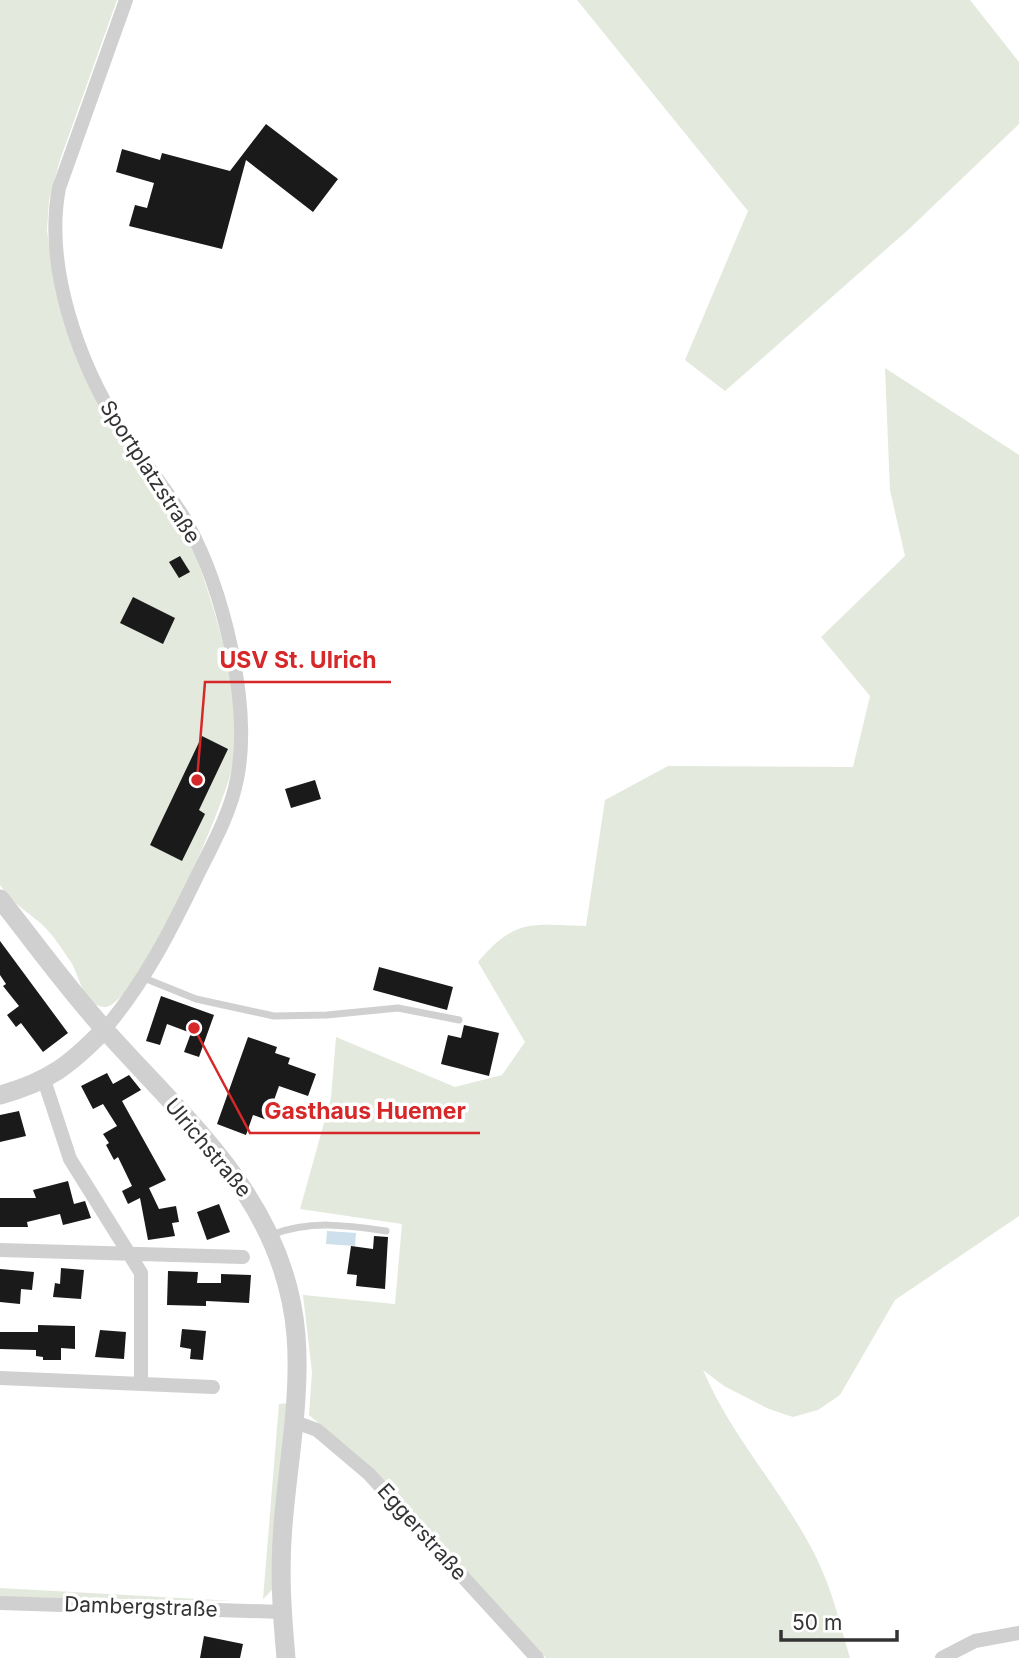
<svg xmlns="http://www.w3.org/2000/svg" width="1019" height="1658" font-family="Inter,sans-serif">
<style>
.green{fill:#e3e9dc}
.water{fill:#cde0eb}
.building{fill:#1a1a1a}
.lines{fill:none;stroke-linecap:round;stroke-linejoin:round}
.service{stroke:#d0d0d0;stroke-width:7}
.minor{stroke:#d0d0d0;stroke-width:14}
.tertiary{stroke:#d0d0d0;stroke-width:19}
.labels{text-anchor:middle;stroke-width:7;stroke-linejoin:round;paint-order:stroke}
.street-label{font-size:21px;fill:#333;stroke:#fff}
.leader{fill:none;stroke:#d62828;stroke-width:2.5}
.callout-dot{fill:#d62828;stroke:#fff;stroke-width:2.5}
.callout-label{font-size:23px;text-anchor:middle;font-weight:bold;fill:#d62828;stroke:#fff;stroke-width:7;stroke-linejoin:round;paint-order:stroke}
</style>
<rect width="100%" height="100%" fill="#fff"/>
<path class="green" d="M0,0h117l-57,160 -11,40 -2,30 5,39 9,29 50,127 74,109 10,19c22,64 49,143 38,211 -6,36 -95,246 -129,243 -21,-2 -24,-30 -33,-45 -9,-13 -21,-32 -33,-41 -17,-14 -24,-17 -38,-36z
M577,0h393l49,62v62l-111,106 -183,161 -40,-31 63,-149z
M885,368l134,87v761l-124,84 -55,95 -22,15 -25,7 -24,-8 -45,-23 -21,-16c29,68 80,121 113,187 16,32 24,67 34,101h-304l-172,-188 -65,-55 3,-43 -9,-77 92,9 7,-80 -102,-15 31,-111 5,-61 119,50 47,-12 23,-33 -47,-80c38,-45 55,-37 108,-36l19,-126 63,-34 185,1 17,-71 -49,-59 84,-81 -15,-66z
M288,1403l-14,185 -11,11 16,-195z
M0,1588l234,13 -234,-4z"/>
<path class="water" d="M327,1231l29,2 -1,13 -29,-2z"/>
<path class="building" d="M266,124l72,55 -25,33 -67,-52 -24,89 -93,-23 6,-21 12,3 7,-25 -38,-11 6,-23 38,11 2,-7 68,18z
M180,556l10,16 -11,6 -10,-16z
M133,597l42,21 -12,26 -43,-21z
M202,736l26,13 -29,61 6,4 -23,47 -32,-16z
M315,780l6,19 -30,9 -6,-19z
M0,941l68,92 -25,19 -22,-29 -5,4 -9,-12 12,-9 -16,-20 3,-2 -6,-9z
M379,967l74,20 -6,23 -74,-20z
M161,996l53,19 -15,42 -15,-5 7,-19 -24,-9 -7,21 -14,-4z
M464,1025l35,8 -10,43 -48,-12 7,-29 13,3z
M248,1037l29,10 -2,6 15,5 -2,6 28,10 -8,22 -29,-10 -12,34 -14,-5 -7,20 -29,-11z
M107,1073l6,11 16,-9 12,15 -19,11 44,79 -17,8 10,21 17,-3 3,16 -7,1 3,13 -27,4 -8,-42 -12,6 -6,-13 10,-5 -14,-29 -4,3 -8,-15 3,-2 -6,-9 14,-8 -14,-22 -10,5 -12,-23z
M19,1111l7,25 -26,6v-27z
M68,1181l6,23 11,-3 6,17 -28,7 -3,-11 -33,8 1,5h-28v-29h36l-3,-8z
M219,1204l11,28 -23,8 -10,-28z
M374,1236l14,1 -3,52 -29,-3 1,-11 -10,-1 4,-28 22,3z
M61,1268l23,2 -3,29 -28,-2 2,-14 5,1z
M0,1269l34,3 -2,18 -11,-1 -1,15 -20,-2z
M168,1271l30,1 -1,11h24v-9l30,1 -2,28 -43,-2v5l-39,-1z
M38,1325l37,1v23l-14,-1v12h-18v-3l-7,-1v-6l-36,-1v-17h38z
M182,1329l24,2 -3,29 -13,-1 1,-10 -11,-2z
M100,1330l26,2 -2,27 -29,-2z
M204,1636l39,8 -3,14h-40z"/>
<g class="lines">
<path class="service" d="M144,978l52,21 78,17 53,-1 71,-7 61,12
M271,1235c39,-15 74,-10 115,-4"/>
<path class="minor" d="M104,1030c41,-48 68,-102 95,-158 15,-30 32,-61 38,-93 15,-75 -14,-190 -50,-256 -19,-33 -46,-63 -67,-95 -42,-66 -76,-162 -61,-240l67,-188
M44,1080l26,79 71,114v109
M0,1250l243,7
M0,1378l213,9
M295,1422l22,8 52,44 168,184
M0,1603l282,9
M942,1658l33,-17 44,-8"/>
<path class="tertiary" d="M0,899c35,44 68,90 106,132 83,93 179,171 190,304 5,64 -8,127 -13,190 -4,45 -1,89 3,133
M0,1095c48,-13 70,-30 104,-65"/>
</g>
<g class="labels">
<g class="street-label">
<text transform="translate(150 472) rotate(57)" y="7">Sportplatzstraße</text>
<text transform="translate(208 1148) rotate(50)" y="7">Ulrichstraße</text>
<text transform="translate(422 1532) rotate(48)" y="7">Eggerstraße</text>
<text transform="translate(141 1607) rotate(2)" y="7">Dambergstraße</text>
</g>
</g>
<path class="leader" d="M197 780L205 682H391M194 1028L250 1133H480"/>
<g class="callout-dot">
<circle cx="197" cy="780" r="7"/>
<circle cx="194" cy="1028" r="7"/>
</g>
<g class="callout-label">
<text x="298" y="668">USV St. Ulrich</text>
<text x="365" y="1119">Gasthaus Huemer</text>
</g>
<path d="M781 1630v10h116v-10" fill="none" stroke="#333333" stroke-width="3.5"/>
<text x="792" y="1630" font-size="21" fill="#333333" stroke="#ffffff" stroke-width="5" paint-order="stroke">50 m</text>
</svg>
